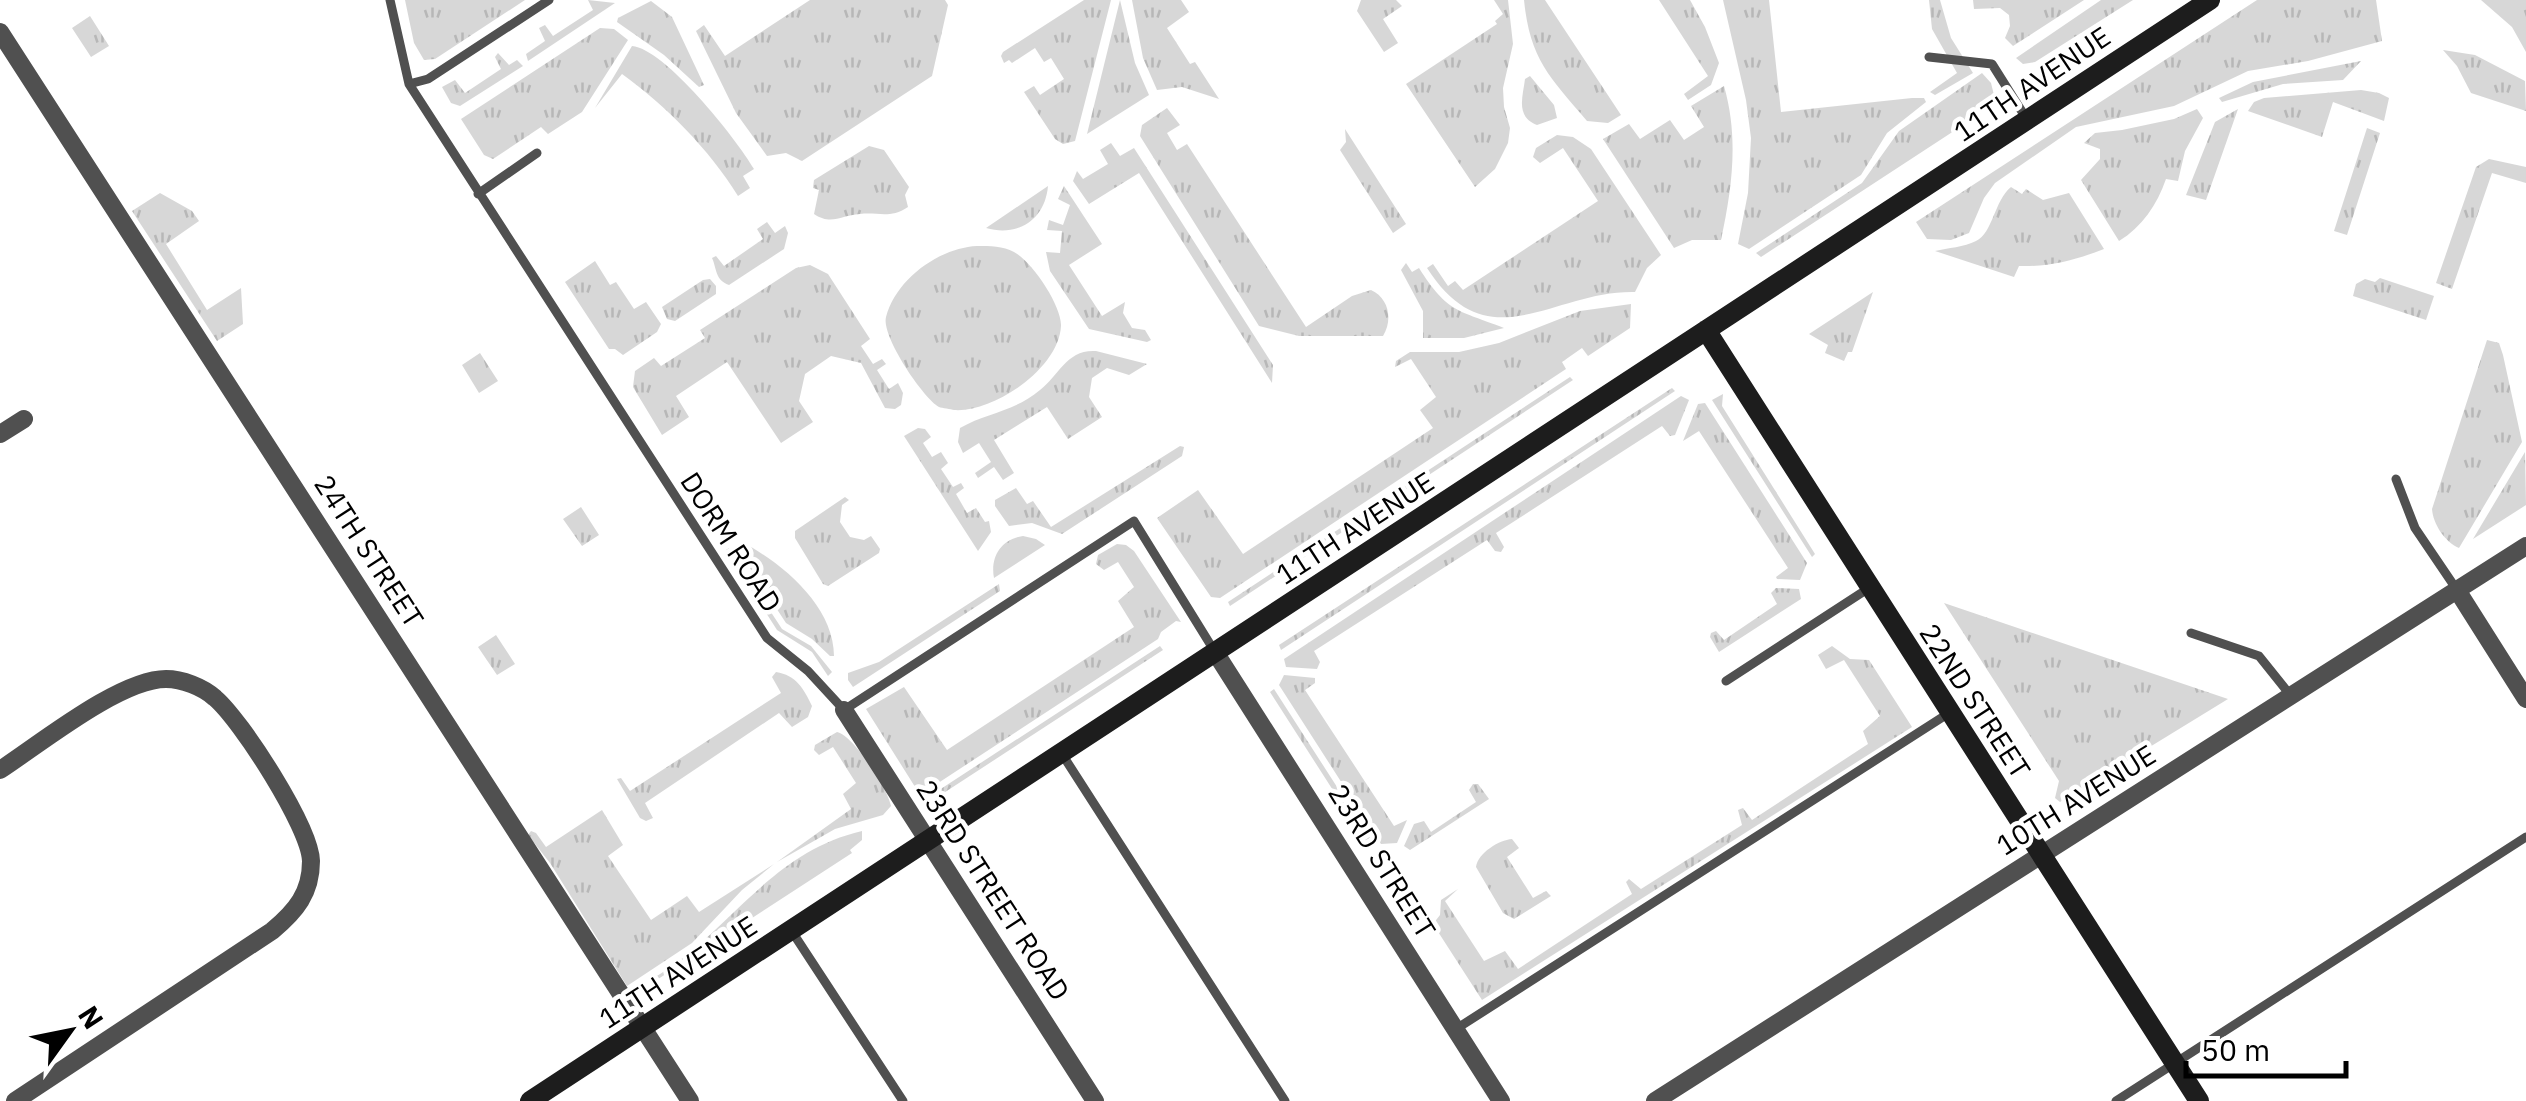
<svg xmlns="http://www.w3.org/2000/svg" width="2526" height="1101" font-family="'IBM Plex Sans',sans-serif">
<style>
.grass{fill:url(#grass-tufts)}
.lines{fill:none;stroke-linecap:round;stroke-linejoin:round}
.lane{stroke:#505050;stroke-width:9}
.street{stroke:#505050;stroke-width:18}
.secondary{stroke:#1d1d1d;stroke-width:20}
.labels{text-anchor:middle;stroke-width:9;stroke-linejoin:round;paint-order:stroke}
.street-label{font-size:28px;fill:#000;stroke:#fff}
</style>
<defs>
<pattern id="grass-tufts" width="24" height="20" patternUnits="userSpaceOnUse" patternTransform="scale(2.5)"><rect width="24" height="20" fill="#d7d7d7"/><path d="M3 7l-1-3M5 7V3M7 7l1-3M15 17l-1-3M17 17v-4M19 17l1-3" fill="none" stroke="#b7b7b7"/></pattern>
</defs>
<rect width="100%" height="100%" fill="#fff"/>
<path class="grass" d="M405,0h120l-90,59 -11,1 -10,-17z
M588,0l27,3 -87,58 -2,-7 19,-13 -6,-13 6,-3 8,11 40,-26z
M810,0h135l3,5 -16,71 -130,85 -16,-8 -19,3 -31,-43 -40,-82 8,-6 21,31z
M1084,0h27l-36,141 -12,3 -8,-5 -31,-47 10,-6 6,9 24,-16 -13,-21 -7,4 -9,-14 -23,15 -3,-3 -5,3 -3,-7 2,-4z
M1120,0l15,63 14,32 -62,39z
M1132,0h49l8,12 -22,16 23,36 5,-2 24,37 -37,-12 -25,3 -14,-32z
M1361,0h35l6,6 -19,13 15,24 -14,9 -27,-41z
M1494,0h14l5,44 -10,44 1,19 6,21 -2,15 -13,26 -20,18 -69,-103 91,-60 -2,-3 8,-7z
M1524,0h21l76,115 -13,8 -21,-2c-37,-44 -57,-61 -63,-121z
M1659,0h31l15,27 14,36 -8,22 -23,15 -4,-6 24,-18z
M1723,0h46l12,112 131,-14h12l2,4 -39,31 -26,42 -112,74 -11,-5 10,-51 3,-55 -5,-38z
M1929,0h11l11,38 22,35 -38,22 -5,-3 27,-19 -25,-44z
M1973,0h111l-71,46 -8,-8 5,-12 -1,-11 -9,-7 -26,1z
M2101,0h32l-98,62 -12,2 -7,-6z
M2257,0h119l6,41 -74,20 -60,10 -74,35 -98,21 -81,56 -11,15 -15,35 -18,7 -24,-1 -11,-17z
M2481,0h45v52l-14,-25z
M651,1l21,16 32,68 -5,2 -35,-32 -47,-33 1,-4z
M90,16l19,30 -18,11 -19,-29z
M600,28l14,1 14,11 -46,72 -34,22 -7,-7 -48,32 -9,-4 -23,-36z
M632,46c32,2 105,93 122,123l-11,7 7,12 -12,8c-29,-47 -73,-91 -116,-122l-27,34z
M2443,50l32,5 50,26 1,30 -55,-18 -14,-27z
M498,53l11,12 8,-5 6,6 -63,40 -9,-3 -9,-16 13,-7 10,13 36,-24 -6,-12z
M2361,61l-18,19 -60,4 -61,18 -3,-4 34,-16z
M1982,73l9,10 3,12 -11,17 -222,145 -5,-4 106,-70 37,-52z
M1530,76l24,29 3,13 -20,7c-22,-8 -14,-29 -12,-46z
M1724,86c15,52 8,102 -3,154h-29l-18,8 -71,-109 26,-15 11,15 30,-19 14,20 20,-13 -13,-21z
M2361,90l18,3 10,5 -5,23 -51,-19 -11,35 -74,-26 6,-9 10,-4z
M1167,108l13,17 -13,8 10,17 10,-6 119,183 46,-31 19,-6c18,8 22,30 12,46h-84l-40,-10 -119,-190 2,-11z
M2197,109l6,9 -18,33 -7,30 -12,-2c-9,26 -24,48 -47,62l-38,-61 19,-21v-10l-16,-6 11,-10 27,-3 52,-11z
M2238,109l-32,91 -20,-5 29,-73z
M2367,128l13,5 -33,102 -13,-4z
M1345,129l61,95 -13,9 -53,-83 6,-8z
M1557,135l16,2 18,12 70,106 -14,13 -12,24c-83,-2 -146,72 -208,-24l6,-4 15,22 7,-5 8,9 135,-89 -35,-53 -23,15 -7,-6 3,-9z
M1111,143l9,13 14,-8 139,217 -1,18 -133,-210 -50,31 -16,-23 4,-10 6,8 25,-15 -8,-14z
M869,146l15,4 25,37 -4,8 3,12c-18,12 -29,5 -48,7 -19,1 -28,12 -46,0l5,-24 -6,-2 1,-8z
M2489,159l37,8v16l-34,-10 -40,116 -16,-6 40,-116z
M1048,186c-3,34 -30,51 -62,42z
M1064,186l38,58 -33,21 33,51 23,-14 -2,11 9,15 13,2 6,10 -4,2 -58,-13 -39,-58 -4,-19 14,1 2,-22 -15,-1 2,-10 14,5 7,-20 -12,-6z
M2011,187l11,7 4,-5 17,11 26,-7 35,56c-29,11 -53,18 -85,17l-5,11 -79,-26c13,-3 29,-4 41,-10 17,-8 18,-40 35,-54z
M160,193l32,18 7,10 -33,23 41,66 34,-22 2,36 -26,17 -85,-130z
M767,222l8,11 10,-7 3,7 -4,16 -55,36c-14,-5 -12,-16 -17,-27l4,-2 8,10 39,-27 -6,-10z
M977,246c13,0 26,0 37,6 19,10 48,55 47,74 -2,42 -67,87 -107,84 -3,-1 -12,-2 -15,-3 -16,-9 -58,-71 -53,-90 10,-38 53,-69 91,-71z
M595,261l15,24 6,-3 18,27 12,-7 15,22 -4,8 -34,23 -8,-6h-6l-44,-67z
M1406,263l6,9 7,-4c29,46 40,42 85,60l-40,10h-41v-27l-22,-41z
M810,265l18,9 42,65 -9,7 12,18 9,-5 4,5 -9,6 12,19 9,-6 5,10 -2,12 -6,4 -10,-1 -24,-45 -30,-7 -26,18 -6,27 14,21 -32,21 -54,-81 -51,34 13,21 -27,18 -29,-48 2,-16 19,-13 7,8 44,-28 -5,-8 96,-62z
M2380,278l54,18 -8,24 -73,-24 3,-12 9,-5 10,3z
M710,279l6,7v8l-41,27 -8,-2 -5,-12 41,-27z
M1873,292l-21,60h-4l-4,9 -19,-8 3,-8 -19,-11z
M1631,304l-1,24 -42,28 -6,-8 -20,14 4,7 -346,229 -9,-1 -54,-79 41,-28 45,64 190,-126 -13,-18 16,-13 -25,-38 -16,8 1,-6 14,-9h49l40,-9 81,-32z
M2487,340l12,3 4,12 19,87 -63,106c-14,-6 -26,-24 -27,-39z
M1096,351l51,13 -18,11 -22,-7 -15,10 -3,19 13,20 -34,22 -21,-32 -53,33 20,33 -11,7 -9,-13 -16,11 -3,-5 16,-11 -12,-19 -16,10 -5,-11 2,-14c27,-16 52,-15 80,-38 19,-15 27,-41 56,-39z
M480,353l18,28 -19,12 -17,-28z
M1570,377l3,3 -343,226 -2,-4z
M1672,388l3,3 -394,259 -2,-5z
M1723,394l-1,12 93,148 -3,3 -100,-157z
M1681,396l8,4 -14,35 -5,1 -8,-10 -166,107 8,14 -3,5 -6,-1 -8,-11 -173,111 6,11 -3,7 -31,-2 -2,-8z
M1705,403l102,160 -7,17 -23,-1 -1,-2 12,-9 -89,-137 -16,10 15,-37z
M918,428l7,1 6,8 -8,6 9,14 9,-5 7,11 -7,6 12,18 8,-4 3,5 -8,6 11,19 9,-5 9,14 4,-1 2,11 -13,19 -74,-115z
M1180,446l4,1 -2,9 -120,78 -30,-11 -23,3 -14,-20v-6l21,-12 11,16 6,-3 18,26z
M2525,452l1,53 -53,34z
M845,497l4,3 -7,5 -2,17 10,15 14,3 7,-4 9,13 -1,4 -51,33 -5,-2 -28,-46v-7z
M581,507l18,28 -17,11 -19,-27z
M1023,536l13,3 9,6 -51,33c-4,-21 7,-39 29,-42z
M742,542c40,21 92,64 92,114h-4l-18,-17 -26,-16 -48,-73 -1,-6z
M1117,544l9,1 8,6 47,71 -5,-1 -15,11 -3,7 -232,152 -9,-1 -51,-81 38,-22 43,63 187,-123 -16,-26 16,-14 -16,-25 -14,8 -8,-6 2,-9z
M729,548l53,81 29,17 21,26 -4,4 -16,-24 -35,-22 -51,-80z
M999,584l1,7 -147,96 -5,-7v-7l31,-11z
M1776,588l23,1 2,10 -82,53 -9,-15 1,-4 5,-2 8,9 53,-36 -6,-11z
M1944,603l284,96 -168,103 -5,-4 4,-17z
M496,635l19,29 -18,11 -19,-28z
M1160,646l3,4 -227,148 -3,-4z
M1832,646l18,13 19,1 43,67 -430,273 -49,-76 7,-9 1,-15 17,-11 -13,12 39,60 21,-10 13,18 114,-75 -6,-12 3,-3 12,10 101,-64 -4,-15 5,-2 9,12 116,-76 -5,-13 17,-15 -36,-56 -18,9 -8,-14z
M776,672c20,3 28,17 36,34l-4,11 -16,10 -13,-14 -134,90 8,15 -7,3 -6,-3 -23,-39 4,-1 9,13 151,-98 -9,-16z
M1284,675l31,3v5l-10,7 89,136 13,-6 -10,23 -16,1 -102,-159z
M1274,689l101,157 -5,2 -100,-156z
M837,732c17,4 51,57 54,74l-8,9 -48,14 -58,33 74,-53 -8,-15 13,-11 -23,-36 -14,8 -5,-5 1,-5z
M1473,784h5l11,15 -79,51 -6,-4 10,-22 10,-3 7,11 45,-30 -7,-12z
M602,810l21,35 -15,11 43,64 36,-24 12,16 75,-48 -32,26 -50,53 -65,43 -77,-123 -22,-28 3,-4 5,2 10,14z
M862,831v9l-12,10 2,3 -200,130v-4c78,-46 116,-126 210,-148z
M1512,839l7,9 -12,9 26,41 13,-7 5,5 -37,23 -11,-6 -27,-46c2,-14 23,-27 36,-28z"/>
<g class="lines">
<path class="lane" d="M390,0l19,84 358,554 41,33 36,39 290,-189 81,131
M1929,57l63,7 34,54
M409,84l19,-5 121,-79
M478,194l59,-41
M2396,479l19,49 42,62
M2191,633l68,23 32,40
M1726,681l143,-93
M1062,754l223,347
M791,930l112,171
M1456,1029l493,-316
M2116,1101l410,-264"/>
<path class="street" d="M0,32l690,1069
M0,434l24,-15
M2457,590l69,109
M1215,652l286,449
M844,710l251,391
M0,770c40,-26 120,-91 166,-91 16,0 37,8 49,19 26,22 95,129 96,163 0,32 -15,50 -39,70l-257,170
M1655,1101l871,-555"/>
<path class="secondary" d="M1706,330l493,771
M530,1101l1680,-1101"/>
</g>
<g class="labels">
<g class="street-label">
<text transform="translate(2032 84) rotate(-34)" y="10">11TH AVENUE</text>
<text transform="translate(1355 528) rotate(-33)" y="10">11TH AVENUE</text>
<text transform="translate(731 542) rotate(57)" y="10">DORM ROAD</text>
<text transform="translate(369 551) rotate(57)" y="10">24TH STREET</text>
<text transform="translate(1975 701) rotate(57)" y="10">22ND STREET</text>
<text transform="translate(2076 800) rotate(-32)" y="10">10TH AVENUE</text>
<text transform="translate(1382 861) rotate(58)" y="10">23RD STREET</text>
<text transform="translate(993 890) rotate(57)" y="10">23RD STREET ROAD</text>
<text transform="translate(678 972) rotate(-33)" y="10">11TH AVENUE</text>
</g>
</g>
<g transform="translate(70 1031) rotate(57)" stroke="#ffffff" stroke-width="8" paint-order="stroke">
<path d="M0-8L18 38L0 25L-18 38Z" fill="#000000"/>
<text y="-15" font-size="28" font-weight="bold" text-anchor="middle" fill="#000000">N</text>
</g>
<path d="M2186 1061v15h160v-15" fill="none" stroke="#000000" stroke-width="5"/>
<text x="2201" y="1061" font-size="30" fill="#000000" stroke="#ffffff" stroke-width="8" paint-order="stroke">50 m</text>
</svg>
